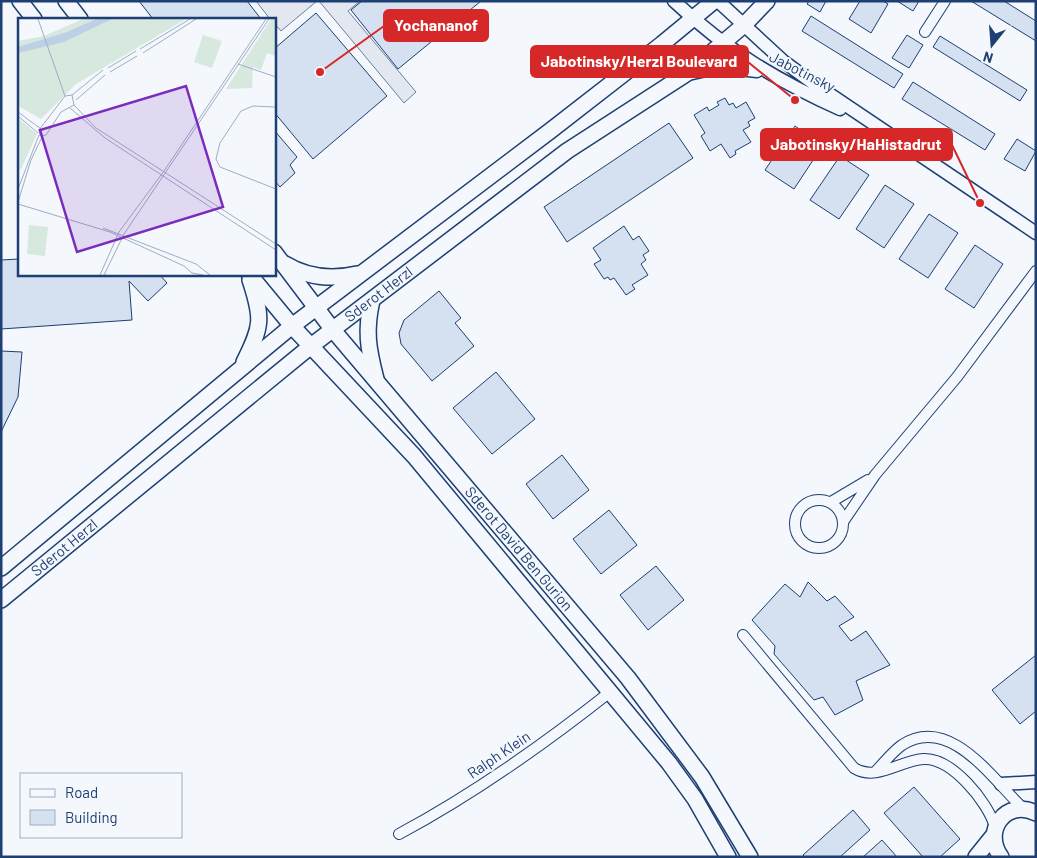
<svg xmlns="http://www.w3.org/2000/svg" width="1037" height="858" font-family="Barlow,sans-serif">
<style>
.parking{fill:#e3e8f0;stroke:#687fa3}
.building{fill:#d5e0f0;stroke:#1d3f73}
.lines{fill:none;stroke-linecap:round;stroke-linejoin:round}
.minor-casing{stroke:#1d3f73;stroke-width:12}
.tertiary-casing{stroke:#1d3f73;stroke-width:15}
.secondary-casing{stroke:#1d3f73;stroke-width:18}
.minor{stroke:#f4f7fb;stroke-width:10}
.tertiary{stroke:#f4f7fb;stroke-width:12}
.secondary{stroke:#f4f7fb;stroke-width:15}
.labels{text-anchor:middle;stroke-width:4;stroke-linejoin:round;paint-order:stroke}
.street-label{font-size:15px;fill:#1d3f73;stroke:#f4f7fb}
.inset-road{fill:none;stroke:#9eadc5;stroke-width:1}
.view{fill:#7b2cbf;fill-opacity:0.15;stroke:#7b2cbf;stroke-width:2.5}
.inset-edge{fill:none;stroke:#1d3f73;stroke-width:2.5}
.leader{fill:none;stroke:#d62828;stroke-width:2}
.callout-dot{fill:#d62828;stroke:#f4f7fb;stroke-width:2}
.callout{fill:#d62828;stroke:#d62828;stroke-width:2}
.callout-label{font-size:16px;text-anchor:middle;font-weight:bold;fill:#fff}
</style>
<rect width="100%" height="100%" fill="#f4f7fb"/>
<path class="parking" d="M256,1h61l-36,30 -7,-8v-4h-4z
M319,1h41l-12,10 68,81 -12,11z"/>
<path class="building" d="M139,1h108l14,18h-108z
M362,1h119l-83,68 -47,-59z
M809,1h17l-6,11 -13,-8z
M860,1h23l5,3 -17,29 -22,-14z
M897,1h22l-6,10z
M971,1h33l32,20v20z
M316,13l71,83 -74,63 -39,-47v-63z
M811,16l92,58 -9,14 -92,-57z
M907,35l16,10 -14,23 -17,-10z
M940,36l87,54 -7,11 -87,-54z
M913,82l82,52 -10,16 -83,-51z
M725,98l4,7 4,-2 3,5 10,-6 9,16 -7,4 2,4 -7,4 8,12 -16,9 1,3 -6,4 -9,-14 -11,7 -9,-15 4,-3 -11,-18 13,-8 2,4 10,-6 -2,-3z
M669,123l24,35 -126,84 -23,-35z
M795,126l28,19 -29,44 -29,-19z
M274,130l23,27 -7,8 5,8 -15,14 -6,-7z
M1017,139l19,12 -11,20 -21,-12z
M840,156l29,19 -30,44 -29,-19z
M885,185l29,19 -30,44 -28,-19z
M929,214l29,19 -30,45 -29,-19z
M624,226l9,14 6,-4 10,15 -6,4 3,5 -5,4 7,11 -16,10 3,4 -9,6 -12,-17 -4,2 -2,-3 -4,2 -10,-15 7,-4 -8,-12z
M975,245l28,19 -29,44 -29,-19z
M19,259v15h140l8,9 -19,18 -19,-20 3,39 -131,9v-69z
M439,291l22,27 -6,5 19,23 -42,35 -31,-37 -2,-11 5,-13z
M1,351l21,1 -4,45 -17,35z
M496,372l39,47 -43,35 -39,-46z
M562,455l27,35 -36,29 -27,-35z
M609,510l28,35 -36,29 -28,-35z
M656,566l28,34 -36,30 -28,-35z
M808,582l19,19 8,-5 19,21 -15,9 12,15 15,-10 24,34 -34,16 7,19 -28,15 -12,-18 -9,3 -40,-46 1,-8 -23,-26 33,-36 15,13z
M1036,655v56l-16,13 -28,-34z
M914,787l46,52 -20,18h-17l-39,-44z
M853,810l17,20 -30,27h-35l-2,-2z
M882,840l15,17h-34z"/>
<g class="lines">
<g class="minor-casing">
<path id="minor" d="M925,32l20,-31
M795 524a24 24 0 1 1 48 0a24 24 0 1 1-48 0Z
M831,502l37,-22
M843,522l32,-47 82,-98 79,-106
M743,635l111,133c23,14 46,-8 70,-9 28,-1 64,43 71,68
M875,772c9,-9 17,-20 27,-27 49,-32 93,38 122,64
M399,834c75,-40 144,-89 211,-142"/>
</g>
<g class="tertiary-casing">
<path id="tertiary" d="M674,1c52,49 102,79 166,108
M718,1l65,60 30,22 223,150
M688,74l32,-7 37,4
M1001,784l35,-2"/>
</g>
<g class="secondary-casing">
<g id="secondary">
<path d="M20,1l14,18"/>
<path d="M66,1l14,18"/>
<path id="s1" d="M274,252l59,78 295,348 74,99 48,80"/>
<path d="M285,264c23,14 46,16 72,10"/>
<path d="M249,274l43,52 122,130 255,307 26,36 33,58"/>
<path d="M372,300c-7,31 -4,48 4,79"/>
<path d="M244,362c18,-36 19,-43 6,-82"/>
<path d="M1,568l291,-242 258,-195 112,-87 52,-43"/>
<path id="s2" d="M1,600l310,-254 256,-195 119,-77 58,-49 23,-24"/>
<path d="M976,857l17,-21"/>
<path d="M1001,857c-19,-26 5,-59 35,-44"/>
</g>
</g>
<use href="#minor" class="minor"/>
<use href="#tertiary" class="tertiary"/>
<use href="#secondary" class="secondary"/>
</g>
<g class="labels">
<g class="street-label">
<text transform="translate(802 72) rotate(27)" y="5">Jabotinsky</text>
<text dy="5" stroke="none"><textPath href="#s2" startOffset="486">Sderot Herzl</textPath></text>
<text dy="5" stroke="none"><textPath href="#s2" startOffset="82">Sderot Herzl</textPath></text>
<text dy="5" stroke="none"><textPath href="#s1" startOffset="385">Sderot David Ben Gurion</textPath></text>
<text transform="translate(499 755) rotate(-34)" y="5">Ralph Klein</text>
</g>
</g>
<g transform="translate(18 18)">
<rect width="258" height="258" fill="#f4f7fb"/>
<path d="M65,1h103l-110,65 -35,35 -23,-13v-65l26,-5zM253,1h4v37l-8,-3 -6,17 -8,-3 -1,21 -26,1zM185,17l19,6 -10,27 -18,-6zM0,100l19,16 -16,35h-3zM11,207l19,2 -3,29 -18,-2z" fill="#d7e8df"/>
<path d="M78,1h16l-48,23 -46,11v-6l49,-15z" fill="#bed0e5"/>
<path class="inset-road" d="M20,1l27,77M122,31l50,-30M125,35l53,-34M220,46l38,13M90,50l28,-17M92,54l27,-16M54,77l31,-25M54,77l2,10 -13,7 -15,23 -6,1 -1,-6 26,-34zM58,82l29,-25M56,87l22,23 180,116M258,89l-23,-1 -12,5 -21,32 -4,16 4,8 56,22M52,90l35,30 171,112M0,94l23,17M0,98l20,17M0,171l21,-54M0,184l13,-42 11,-23M0,186l92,28 74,34 8,7 11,2M85,210l93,36 14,11M82,257l19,-43 45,-61 102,-152M86,257l20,-41 145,-215"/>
<path class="view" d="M168,68l37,121 -146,45 -37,-122z"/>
<rect width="258" height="258" class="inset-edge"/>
</g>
<path class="leader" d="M320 72L384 26M795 100L748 62M980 203L952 145"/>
<g class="callout-dot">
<circle cx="320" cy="72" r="5"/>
<circle cx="795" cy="100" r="5"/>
<circle cx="980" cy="203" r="5"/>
</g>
<g class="callout">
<rect x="384" y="10" width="104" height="31" rx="5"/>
<rect x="531" y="46" width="217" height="31" rx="5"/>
<rect x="761" y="129" width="191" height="31" rx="5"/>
</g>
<g class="callout-label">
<text x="436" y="31">Yochananof</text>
<text x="639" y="67">Jabotinsky/Herzl Boulevard</text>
<text x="856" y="150">Jabotinsky/HaHistadrut</text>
</g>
<rect width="1037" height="858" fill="none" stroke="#1d3f73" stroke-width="5"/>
<rect x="20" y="773" width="162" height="65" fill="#f4f7fb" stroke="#9eadc5"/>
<rect x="30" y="789" width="25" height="8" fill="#f4f7fb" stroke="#9eadc5"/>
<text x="65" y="798" font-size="15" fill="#1d3f73">Road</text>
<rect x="30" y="810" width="25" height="15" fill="#d5e0f0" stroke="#9eadc5"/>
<text x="65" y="823" font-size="15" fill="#1d3f73">Building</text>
<g transform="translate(992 45) rotate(197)" stroke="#f4f7fb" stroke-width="4" paint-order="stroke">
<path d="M0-4L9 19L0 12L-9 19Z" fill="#1d3f73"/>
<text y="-8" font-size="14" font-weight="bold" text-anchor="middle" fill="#1d3f73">N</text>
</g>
</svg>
